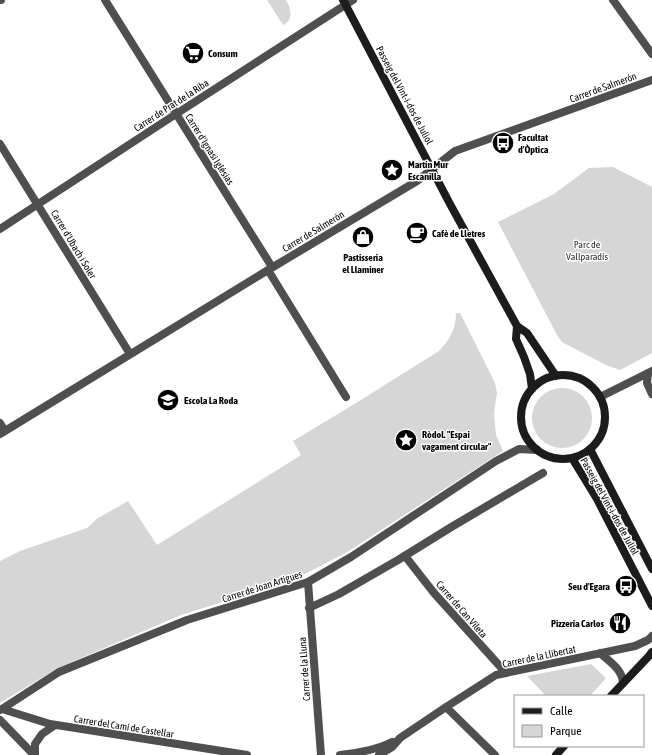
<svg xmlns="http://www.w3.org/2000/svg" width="652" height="755" font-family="'Asap Condensed',sans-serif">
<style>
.green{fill:#d6d6d6}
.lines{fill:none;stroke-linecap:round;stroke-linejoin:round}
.street{stroke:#4f4f4f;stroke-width:8}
.secondary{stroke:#1c1c1c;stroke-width:8}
.labels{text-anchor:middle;stroke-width:3;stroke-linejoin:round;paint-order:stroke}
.poi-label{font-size:10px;font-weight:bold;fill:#000;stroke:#fff;text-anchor:start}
.street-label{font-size:10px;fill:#000;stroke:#fff}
.park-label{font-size:10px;fill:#2d2d2d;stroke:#fff}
</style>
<rect width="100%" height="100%" fill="#fff"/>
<path class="green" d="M267,0h19c5,8 8,20 -3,25z
M613,167l39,20v166l-32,17 -14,-5 -44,-23 -5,-7 -59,-113 56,-28 35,-26z
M456,313h4l35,70 2,10 -3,20 2,22 7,16 -154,100 -46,24 -27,10 -95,30 -123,53 -58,35v-142l20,-10 67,-23 11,-10 30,-17 29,44 144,-90 -8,-14 63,-38 83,-52c11,-12 17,-22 17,-38z
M532 418a30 30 0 1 1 60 0a30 30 0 1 1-60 0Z
M591,664l15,14 -16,18h-44l-19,-20z"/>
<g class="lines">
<path class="street" d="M0,0h1
M105,0l167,267
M613,0l39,54
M0,144l130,210
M0,229l176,-115 177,-114
M268,270l78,127
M648,373l-1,10 5,11
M600,397l52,-26
M0,423l5,8
M0,434l268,-164 149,-89 38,-30 197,-71
M405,556l29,37 72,80
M308,582l13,173
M309,608l30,-14 59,-34 55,-34 90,-53
M600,653c9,8 23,17 23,30
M446,707l49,48
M2,709l57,-37 128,-52 121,-38 43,-25 145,-96 23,-12 18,1
M0,710l2,-1 48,15 197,31
M0,720l34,35
M35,755v-11l7,-10 13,-9
M340,755c18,-2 36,-5 52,-13
M379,755l13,-8 8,-9 46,-31 50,-32 139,-29 13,-6 4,-4"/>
<path class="secondary" d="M343,0l107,204 67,122 10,7 29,43
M517,326l-1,13 8,18 6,17 2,15
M521 417a42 42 0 1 1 84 0a42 42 0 1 1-84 0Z
M590,449l62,120
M572,458l25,41 55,107
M611,696l38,-40 3,-4
M556,755l8,-9"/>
</g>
<defs>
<g id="supermarket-disc" transform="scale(1.15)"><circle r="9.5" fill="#000" stroke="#fff"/><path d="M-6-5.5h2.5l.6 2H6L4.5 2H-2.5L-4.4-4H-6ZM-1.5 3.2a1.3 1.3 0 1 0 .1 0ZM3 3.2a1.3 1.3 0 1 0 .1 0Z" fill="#fff"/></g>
<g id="bus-disc" transform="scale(1.15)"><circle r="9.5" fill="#000" stroke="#fff"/><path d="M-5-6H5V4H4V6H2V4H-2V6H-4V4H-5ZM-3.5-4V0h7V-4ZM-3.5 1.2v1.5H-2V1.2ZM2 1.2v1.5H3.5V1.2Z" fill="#fff"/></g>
<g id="sight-disc" transform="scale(1.15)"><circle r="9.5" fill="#000" stroke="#fff"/><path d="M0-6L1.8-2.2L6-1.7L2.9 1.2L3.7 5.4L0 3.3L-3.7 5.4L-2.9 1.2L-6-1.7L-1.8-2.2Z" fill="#fff"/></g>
<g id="cafe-disc" transform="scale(1.15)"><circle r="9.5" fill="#000" stroke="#fff"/><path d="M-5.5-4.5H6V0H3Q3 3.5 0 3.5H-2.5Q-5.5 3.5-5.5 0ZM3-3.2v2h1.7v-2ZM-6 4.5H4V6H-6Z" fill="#fff"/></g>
<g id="shop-disc" transform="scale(1.15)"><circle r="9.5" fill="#000" stroke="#fff"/><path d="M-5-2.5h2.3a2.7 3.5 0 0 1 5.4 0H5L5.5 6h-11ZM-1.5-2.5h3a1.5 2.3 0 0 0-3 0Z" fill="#fff"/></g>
<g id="school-disc" transform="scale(1.15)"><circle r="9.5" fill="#000" stroke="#fff"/><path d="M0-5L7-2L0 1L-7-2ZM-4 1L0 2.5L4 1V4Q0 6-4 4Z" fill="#fff"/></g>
<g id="restaurant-disc" transform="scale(1.15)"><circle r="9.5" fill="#000" stroke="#fff"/><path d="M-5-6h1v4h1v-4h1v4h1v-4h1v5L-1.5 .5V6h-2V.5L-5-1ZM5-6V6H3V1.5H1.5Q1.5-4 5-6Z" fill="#fff"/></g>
</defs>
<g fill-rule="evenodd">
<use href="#supermarket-disc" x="193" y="53"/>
<use href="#bus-disc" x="503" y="143"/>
<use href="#sight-disc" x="392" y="170"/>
<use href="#cafe-disc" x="417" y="233"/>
<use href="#shop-disc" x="363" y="237"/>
<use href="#school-disc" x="168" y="400"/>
<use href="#sight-disc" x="406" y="440"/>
<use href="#bus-disc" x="626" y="586"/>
<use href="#restaurant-disc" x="620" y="623"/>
</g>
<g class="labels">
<g class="poi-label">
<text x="208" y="57">Consum</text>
<text x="518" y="141">Facultat<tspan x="518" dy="12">d'Òptica</tspan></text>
<text x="408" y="168">Martín Mur<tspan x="408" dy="12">Escanilla</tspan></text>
<text x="432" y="237">Cafè de Lletres</text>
<text x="363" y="261" text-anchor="middle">Pastisseria<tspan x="363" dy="12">el Llaminer</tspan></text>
<text x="184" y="404">Escola La Roda</text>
<text x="422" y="438">Ròdol. "Espai<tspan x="422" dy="12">vagament circular"</tspan></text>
<text x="610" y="590" text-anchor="end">Seu d'Egara</text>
<text x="604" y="627" text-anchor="end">Pizzeria Carlos</text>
</g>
<g class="street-label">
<text transform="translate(603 87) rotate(-20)" y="4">Carrer de Salmerón</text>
<text transform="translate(405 95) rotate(62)" y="4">Passeig del Vint-i-dos de Juliol</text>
<text transform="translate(171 105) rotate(-33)" y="4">Carrer de Prat de la Riba</text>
<text transform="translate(210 149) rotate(58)" y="4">Carrer d'Ignasi Iglésias</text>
<text transform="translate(313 231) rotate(-31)" y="4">Carrer de Salmerón</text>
<text transform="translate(74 244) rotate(59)" y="4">Carrer d'Ubach i Soler</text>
<text transform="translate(610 506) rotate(61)" y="4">Passeig del Vint-i-dos de Juliol</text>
<text transform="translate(262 586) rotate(-18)" y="4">Carrer de Joan Artigues</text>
<text transform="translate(462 609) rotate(49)" y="4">Carrer de Can Vileta</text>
<text transform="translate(539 656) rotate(-12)" y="4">Carrer de la Llibertat</text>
<text transform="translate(304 669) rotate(-94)" y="4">Carrer de la Lluna</text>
<text transform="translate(124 726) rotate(9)" y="4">Carrer del Camí de Castellar</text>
</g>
<g class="park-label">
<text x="587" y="248">Parc de<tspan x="587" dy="12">Vallparadís</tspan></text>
</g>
</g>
<rect x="514" y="695" width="130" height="52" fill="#ffffff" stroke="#999999"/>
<rect x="522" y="708" width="20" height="6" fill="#1c1c1c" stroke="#999999"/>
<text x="550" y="715" font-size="12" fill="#000000">Calle</text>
<rect x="522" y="725" width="20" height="12" fill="#d6d6d6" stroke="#999999"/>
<text x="550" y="735" font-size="12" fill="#000000">Parque</text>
</svg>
